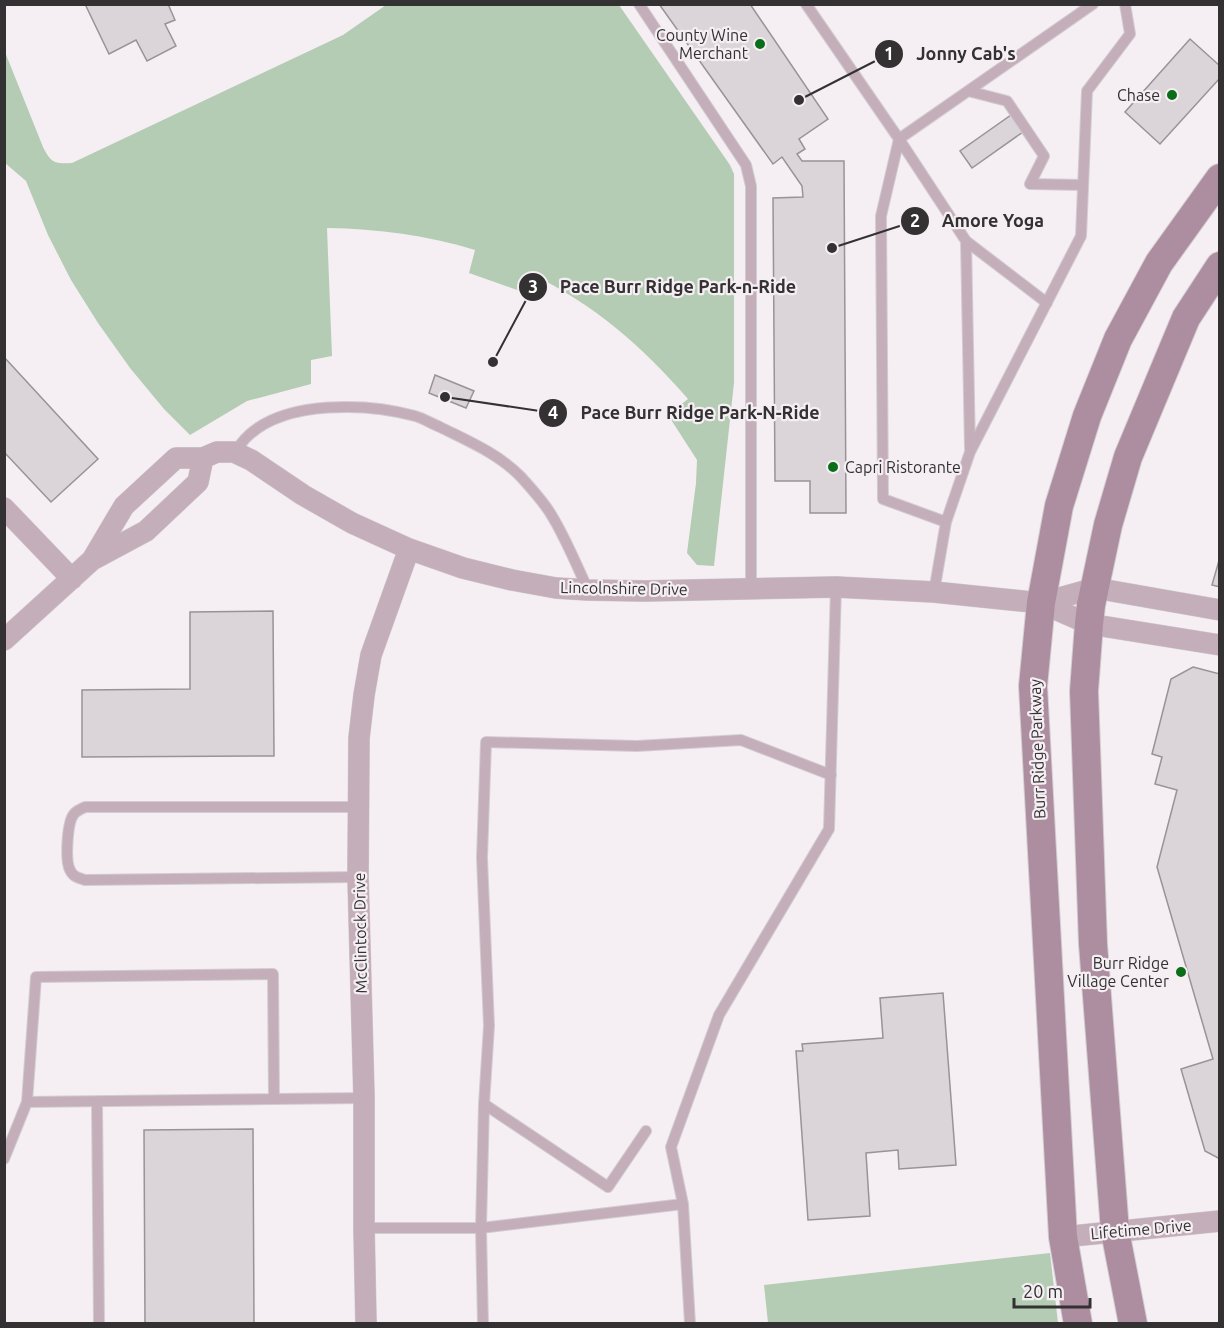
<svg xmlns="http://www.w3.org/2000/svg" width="1224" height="1328" font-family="Ubuntu,sans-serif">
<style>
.green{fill:#b4ccb3}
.building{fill:#dbd5d9;stroke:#989396;stroke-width:1.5}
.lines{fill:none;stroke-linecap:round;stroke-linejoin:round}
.lane-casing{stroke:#d2cdd0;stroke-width:12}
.street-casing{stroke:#d2cdd0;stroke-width:22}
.secondary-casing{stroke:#d2cdd0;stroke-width:30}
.lane{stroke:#c4aeba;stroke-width:10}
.street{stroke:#c4aeba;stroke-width:21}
.secondary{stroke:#ad8da0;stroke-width:28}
.poi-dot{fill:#096d1a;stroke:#f5eff3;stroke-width:2}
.labels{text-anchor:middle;stroke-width:4.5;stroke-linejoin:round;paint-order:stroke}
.poi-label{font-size:16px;fill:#333132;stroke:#f5eff3;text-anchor:end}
.street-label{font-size:16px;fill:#333132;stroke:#f5eff3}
.leader{fill:none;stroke:#333132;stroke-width:2}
.callout-dot{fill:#333132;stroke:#f5eff3;stroke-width:2}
.mark-label{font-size:18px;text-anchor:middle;font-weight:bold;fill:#fff}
.callout-label{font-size:18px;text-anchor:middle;font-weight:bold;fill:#333132;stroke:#f5eff3;stroke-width:4.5;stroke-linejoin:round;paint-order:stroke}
</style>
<rect width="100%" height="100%" fill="#f5eff3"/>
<path class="green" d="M386,5h233l111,160 4,9v209l-20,183 -17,-1 -10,-12 9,-70 1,-23 -29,-45 20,-16c-45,-52 -94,-95 -157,-125l-8,18 -54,-19 6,-23c-48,-15 -97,-21 -148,-22l5,128 -21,4v24l-64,17 -57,34 -26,-26 -34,-41 -32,-45 -27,-43 -23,-45 -22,-54 -21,-18v-111l38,95c8,16 12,17 29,16l271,-128z
M1050,1253l8,70h-290l-4,-38z"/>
<path class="building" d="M85,4h83l7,16 -10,4 11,22 -29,15 -11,-21 -27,14z
M659,4h91l78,115 -29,20 6,10 -8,5 5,7h42l2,352h-36v-32h-35l-2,-283 30,-1 -1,-11 -20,-29 -9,7z
M1190,39l30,27v12l-60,66 -35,-32z
M1011,115l12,17 -51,36 -12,-17z
M4,357l94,102 -47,43 -47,-50z
M435,375l39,16 -8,17 -37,-15z
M1220,557v30l-8,-2z
M273,611l1,145 -192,1v-67l108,-1v-77z
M1193,667l27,7v485l-15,-8 -24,-82 32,-10 -56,-192 20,-77 -22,-6 7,-27 -10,-3 19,-75z
M943,993l13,172 -57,4 -1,-19 -32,3 4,63 -62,4 -12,-169h7l-1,-7 81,-6 -3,-40z
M253,1129l1,195h-109l-1,-194z"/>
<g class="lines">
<g class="lane-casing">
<path id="lane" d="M639,4l107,161 5,21v403
M806,4l93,135 -18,77 2,283 63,23
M968,91l39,10 37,55 -14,28 53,1
M966,241l81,62
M970,449l-4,-208 -67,-102 194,-135
M234,452c5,-5 9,-12 15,-17 38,-35 119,-32 166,-19 8,2 17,8 25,11 28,14 59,27 81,50 11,12 23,25 31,39 14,23 25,50 36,74
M934,592l12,-70 24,-70 111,-216 6,-145 43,-57 -5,-30
M358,877l-273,3c-6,-2 -12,-3 -15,-10 -5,-9 -3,-48 4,-56 2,-3 7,-5 11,-7h274
M97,1101l2,223
M27,1102l247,-3
M484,1104l124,83 38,-56
M4,1159l23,-57 9,-125 237,-3 1,125 90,-1
M683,1204l-202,24 3,-124 5,-78 -7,-168 4,-116 151,4 104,-6 90,35
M364,1228h117l2,96
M690,1324l-7,-120 -12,-57 48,-132 110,-186 7,-242"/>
</g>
<g class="street-casing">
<path id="street" d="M4,508l68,71
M92,560l32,-54 52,-48h27l14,-6h17l17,8 52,35 49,28 57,26 54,19 49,12 44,8 32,2 57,1 191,-4 98,5 107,11 48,21 131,21
M1041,603l54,-15 125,22
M4,640l88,-80 54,-29 52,-49 5,-24
M1063,1237l157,-16
M366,1324l-2,-96v-130l-6,-221 1,-139 5,-43 7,-40 38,-106"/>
</g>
<g class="secondary-casing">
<path id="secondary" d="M1078,1324l-15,-87 -30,-551 8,-83 18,-97 28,-90 31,-77 41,-76 61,-85
M1133,1324l-18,-93 -22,-287 -9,-253 5,-67 2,-19 17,-80 20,-68 58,-139 34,-52"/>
</g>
<use href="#lane" class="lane"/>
<use href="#street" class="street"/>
<use href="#secondary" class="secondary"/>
</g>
<g class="poi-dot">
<circle cx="760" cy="44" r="6"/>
<circle cx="1172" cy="95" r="6"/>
<circle cx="833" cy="467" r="6"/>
<circle cx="1181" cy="972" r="6"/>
</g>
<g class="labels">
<g class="poi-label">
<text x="748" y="41">County Wine<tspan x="748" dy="18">Merchant</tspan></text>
<text x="1160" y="101">Chase</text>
<text x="845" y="473" text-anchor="start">Capri Ristorante</text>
<text x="1169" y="969">Burr Ridge<tspan x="1169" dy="18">Village Center</tspan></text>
</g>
<g class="street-label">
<text transform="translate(624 588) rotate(1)" y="6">Lincolnshire Drive</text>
<text transform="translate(1037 749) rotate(-92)" y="6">Burr Ridge Parkway</text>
<text transform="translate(360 933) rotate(-91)" y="6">McClintock Drive</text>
<text transform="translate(1141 1229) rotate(-5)" y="6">Lifetime Drive</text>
</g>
</g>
<path class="leader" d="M799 100L889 54M832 248L915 221M493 362L533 287M445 397L553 413"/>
<g class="callout-dot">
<circle cx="799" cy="100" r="6"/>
<circle cx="832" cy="248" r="6"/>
<circle cx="493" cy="362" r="6"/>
<circle cx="445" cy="397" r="6"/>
<circle cx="889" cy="54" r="15"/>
<circle cx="915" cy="221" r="15"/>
<circle cx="533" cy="287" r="15"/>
<circle cx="553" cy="413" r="15"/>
</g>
<g class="mark-label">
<text x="889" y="60">1</text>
<text x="915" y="227">2</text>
<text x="533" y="293">3</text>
<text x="553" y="419">4</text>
</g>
<g class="callout-label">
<text x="966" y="60">Jonny Cab's</text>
<text x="993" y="227">Amore Yoga</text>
<text x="678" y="293">Pace Burr Ridge Park-n-Ride</text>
<text x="700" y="419">Pace Burr Ridge Park-N-Ride</text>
</g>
<rect width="1224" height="1328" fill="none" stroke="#333132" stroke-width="12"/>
<path d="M1014 1298v9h76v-9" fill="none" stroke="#333132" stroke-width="3"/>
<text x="1023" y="1298" font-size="18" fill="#333132" stroke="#f5eff3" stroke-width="4.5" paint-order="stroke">20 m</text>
</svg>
